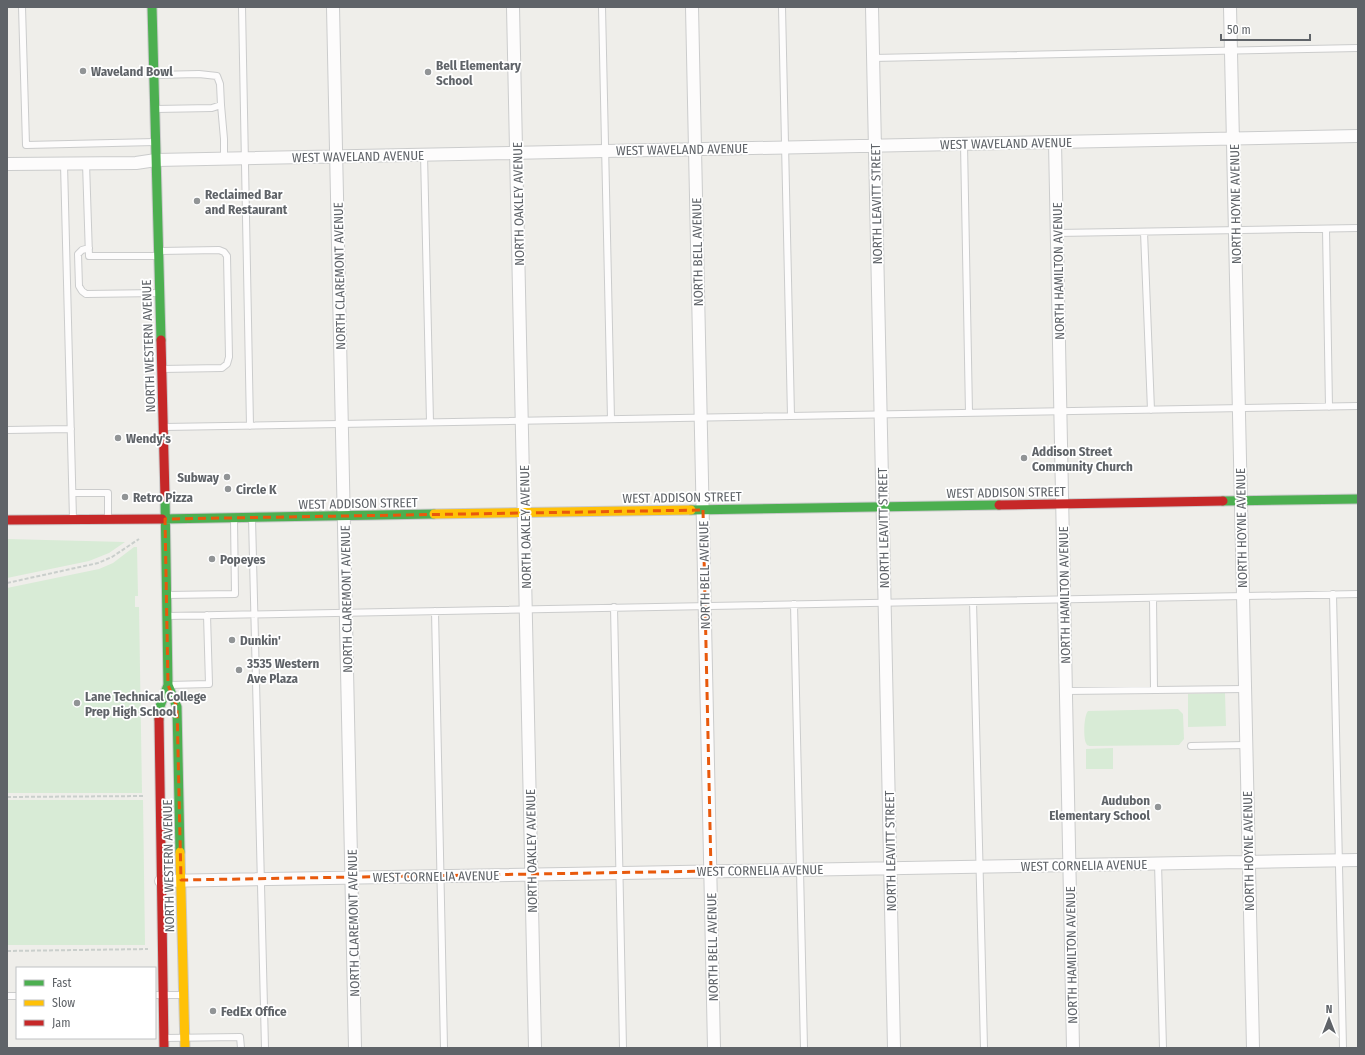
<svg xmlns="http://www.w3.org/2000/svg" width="1365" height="1055" font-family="'Fira Sans Condensed',sans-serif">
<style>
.green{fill:#d8ebd6}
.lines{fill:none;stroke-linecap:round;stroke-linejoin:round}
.lane-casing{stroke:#cbcccc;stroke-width:8}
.street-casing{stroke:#cbcccc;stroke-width:14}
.fast-casing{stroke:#cacacb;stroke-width:11}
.slow-casing{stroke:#cacacb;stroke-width:11}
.jam-casing{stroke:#cacacb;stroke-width:11}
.path{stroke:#cacfcc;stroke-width:2;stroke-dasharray:4 2;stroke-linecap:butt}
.lane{stroke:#fdfcfc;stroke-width:6}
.street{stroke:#fdfcfc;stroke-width:12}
.fast{stroke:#4caf50;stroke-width:9}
.slow{stroke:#ffc107;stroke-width:9}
.jam{stroke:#c62828;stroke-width:9}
.marked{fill:none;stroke:#e8590c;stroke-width:3;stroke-dasharray:8 5;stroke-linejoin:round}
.poi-dot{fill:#919496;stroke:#fff;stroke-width:1.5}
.labels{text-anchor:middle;stroke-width:3.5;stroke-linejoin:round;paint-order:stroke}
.poi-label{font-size:13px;font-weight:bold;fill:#5f6368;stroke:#fff;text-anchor:start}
.street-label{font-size:13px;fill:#5f6368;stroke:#fff}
</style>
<rect width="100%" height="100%" fill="#efeeea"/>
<path class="green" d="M7,539l118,3 -16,11 -20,8 -82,17z
M134,547h3l1,49h-3v11h4l3,186h-135v-205l92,-19 14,-6z
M1225,693l1,33 -38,1v-33z
M1178,709l5,5 1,25 -5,6 -88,1c-2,0 -4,0 -5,-3 -3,-5 -2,-28 2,-32z
M1113,748v21h-27v-20z
M7,800h136l2,145h-138z"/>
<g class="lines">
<g class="lane-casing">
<path id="lane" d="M22,7l4,138 129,-3
M242,7l8,419
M602,7l9,412
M782,7l9,409
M873,58l485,-10
M154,75l45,-1 18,2 3,8 1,21 -9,3 -56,1
M221,105l3,34v19
M964,144l5,269
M424,154l6,268
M86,163l3,93h70
M64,164l9,355
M1326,229l3,178
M1144,232l7,178
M1057,233l301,-5
M89,248l-7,2 -4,4 1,32 3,5 4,3 73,-1
M160,251l59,-1 5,2 3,4 2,101 -2,7 -5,4 -60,1
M164,427l1194,-21
M7,430l64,-1
M73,493h35v25
M252,518l13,530
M1333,594l10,454
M167,595l68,-1 -1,-75
M1153,598l1,92
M973,601l11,447
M794,604l10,444
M614,607l9,441
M435,611l9,437
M168,616l1190,-22
M169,685l40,-1 -2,-69
M1066,691l179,-2
M1191,746l55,-1
M1158,863l5,185
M155,995h29
M7,996h10
M165,1038l75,-1 1,11"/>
</g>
<g class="street-casing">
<path id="street" d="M333,7l22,1041
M513,7l22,1041
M692,7l22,1041
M872,7l22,1041
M1230,7l23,1041
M1055,142l18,906
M7,164l129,-1 20,-3 1202,-24
M161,881l1197,-21"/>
</g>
<g class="fast-casing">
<path id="fast" d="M152,7l9,333
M1223,501l135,-2
M691,510l308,-5
M162,519l272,-5
M168,685l9,22 3,145
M159,719v-10l9,-24 -3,-188"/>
</g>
<g class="slow-casing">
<path id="slow" d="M434,514l257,-4
M180,852l5,196"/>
</g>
<g class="jam-casing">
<path id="jam" d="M161,340l4,157
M999,505l224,-4
M7,520l155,-1
M159,719l5,329"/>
</g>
<path class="path" d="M7,583l91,-20 14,-6 27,-18
M7,797l138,-1
M7,951l141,-2"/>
<use href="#lane" class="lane"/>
<use href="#street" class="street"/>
<use href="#fast" class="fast"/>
<use href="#slow" class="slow"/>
<use href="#jam" class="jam"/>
</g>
<path class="marked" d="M703,510l8,361 -530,9 -4,-173 -9,-22 -3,-166z"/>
<g class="poi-dot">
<circle cx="83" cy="71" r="4"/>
<circle cx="428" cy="72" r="4"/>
<circle cx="197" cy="201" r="4"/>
<circle cx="118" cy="438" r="4"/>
<circle cx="1024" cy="458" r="4"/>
<circle cx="227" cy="477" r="4"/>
<circle cx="228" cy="489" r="4"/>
<circle cx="125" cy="497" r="4"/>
<circle cx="212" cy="559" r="4"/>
<circle cx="232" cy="640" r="4"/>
<circle cx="239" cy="670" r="4"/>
<circle cx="77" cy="703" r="4"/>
<circle cx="1158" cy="807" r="4"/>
<circle cx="213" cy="1011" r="4"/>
</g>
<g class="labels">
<g class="poi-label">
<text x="436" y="70">Bell Elementary<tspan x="436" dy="15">School</tspan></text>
<text x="91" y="76">Waveland Bowl</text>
<text x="205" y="199">Reclaimed Bar<tspan x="205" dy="15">and Restaurant</tspan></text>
<text x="126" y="443">Wendy's</text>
<text x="1032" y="456">Addison Street<tspan x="1032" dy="15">Community Church</tspan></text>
<text x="219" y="482" text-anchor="end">Subway</text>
<text x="236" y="494">Circle K</text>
<text x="133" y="502">Retro Pizza</text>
<text x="220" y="564">Popeyes</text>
<text x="240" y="645">Dunkin'</text>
<text x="247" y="668">3535 Western<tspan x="247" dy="15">Ave Plaza</tspan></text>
<text x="85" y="701">Lane Technical College<tspan x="85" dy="15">Prep High School</tspan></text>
<text x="1150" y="805" text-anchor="end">Audubon<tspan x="1150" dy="15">Elementary School</tspan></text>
<text x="221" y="1016">FedEx Office</text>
</g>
<g class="street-label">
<text transform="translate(1006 143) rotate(-1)" y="5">WEST WAVELAND AVENUE</text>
<text transform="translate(682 149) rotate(-1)" y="5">WEST WAVELAND AVENUE</text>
<text transform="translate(358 156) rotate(-1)" y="5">WEST WAVELAND AVENUE</text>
<text transform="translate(518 204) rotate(-91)" y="5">NORTH OAKLEY AVENUE</text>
<text transform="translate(876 204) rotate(-91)" y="5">NORTH LEAVITT STREET</text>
<text transform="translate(1235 204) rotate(-91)" y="5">NORTH HOYNE AVENUE</text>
<text transform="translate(697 252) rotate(-91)" y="5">NORTH BELL AVENUE</text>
<text transform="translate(1058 271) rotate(-91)" y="5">NORTH HAMILTON AVENUE</text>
<text transform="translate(339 276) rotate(-91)" y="5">NORTH CLAREMONT AVENUE</text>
<text transform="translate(148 346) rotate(-92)" y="5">NORTH WESTERN AVENUE</text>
<text transform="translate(1006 492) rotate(-1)" y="5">WEST ADDISON STREET</text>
<text transform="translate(682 497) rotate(-1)" y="5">WEST ADDISON STREET</text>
<text transform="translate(358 503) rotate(-1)" y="5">WEST ADDISON STREET</text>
<text transform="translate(525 527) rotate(-91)" y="5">NORTH OAKLEY AVENUE</text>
<text transform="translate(883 528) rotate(-91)" y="5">NORTH LEAVITT STREET</text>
<text transform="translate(1241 528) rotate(-91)" y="5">NORTH HOYNE AVENUE</text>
<text transform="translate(704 575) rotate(-91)" y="5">NORTH BELL AVENUE</text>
<text transform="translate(1064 595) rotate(-91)" y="5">NORTH HAMILTON AVENUE</text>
<text transform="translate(346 599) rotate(-91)" y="5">NORTH CLAREMONT AVENUE</text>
<text transform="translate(531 851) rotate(-91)" y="5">NORTH OAKLEY AVENUE</text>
<text transform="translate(890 851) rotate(-91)" y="5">NORTH LEAVITT STREET</text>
<text transform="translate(1248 851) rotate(-91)" y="5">NORTH HOYNE AVENUE</text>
<text transform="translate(1084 865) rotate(-1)" y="5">WEST CORNELIA AVENUE</text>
<text transform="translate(168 866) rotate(-91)" y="5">NORTH WESTERN AVENUE</text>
<text transform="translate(760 870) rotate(-1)" y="5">WEST CORNELIA AVENUE</text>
<text transform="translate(436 876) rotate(-1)" y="5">WEST CORNELIA AVENUE</text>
<text transform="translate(353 923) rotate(-91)" y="5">NORTH CLAREMONT AVENUE</text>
<text transform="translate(712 947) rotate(-91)" y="5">NORTH BELL AVENUE</text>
<text transform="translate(1071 955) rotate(-91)" y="5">NORTH HAMILTON AVENUE</text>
</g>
</g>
<rect width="1365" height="1055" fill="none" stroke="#5f6368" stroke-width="16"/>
<rect x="16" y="967" width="140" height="72" fill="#ffffff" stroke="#bfc1c3"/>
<rect x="24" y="980" width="20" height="6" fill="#4caf50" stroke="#bfc1c3"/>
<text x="52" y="987" font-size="12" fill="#5f6368">Fast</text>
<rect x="24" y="1000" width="20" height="6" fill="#ffc107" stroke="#bfc1c3"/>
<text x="52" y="1007" font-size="12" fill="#5f6368">Slow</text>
<rect x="24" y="1020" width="20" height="6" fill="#c62828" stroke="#bfc1c3"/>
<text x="52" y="1027" font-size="12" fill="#5f6368">Jam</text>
<g transform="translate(1329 1019)" stroke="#ffffff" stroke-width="3" paint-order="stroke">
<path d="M0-3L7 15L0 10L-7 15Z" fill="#5f6368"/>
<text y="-6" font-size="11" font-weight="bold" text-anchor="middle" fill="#5f6368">N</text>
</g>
<path d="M1221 34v6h89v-6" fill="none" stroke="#5f6368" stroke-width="2"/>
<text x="1227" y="34" font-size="12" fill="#5f6368" stroke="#ffffff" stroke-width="3" paint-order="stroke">50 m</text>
</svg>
